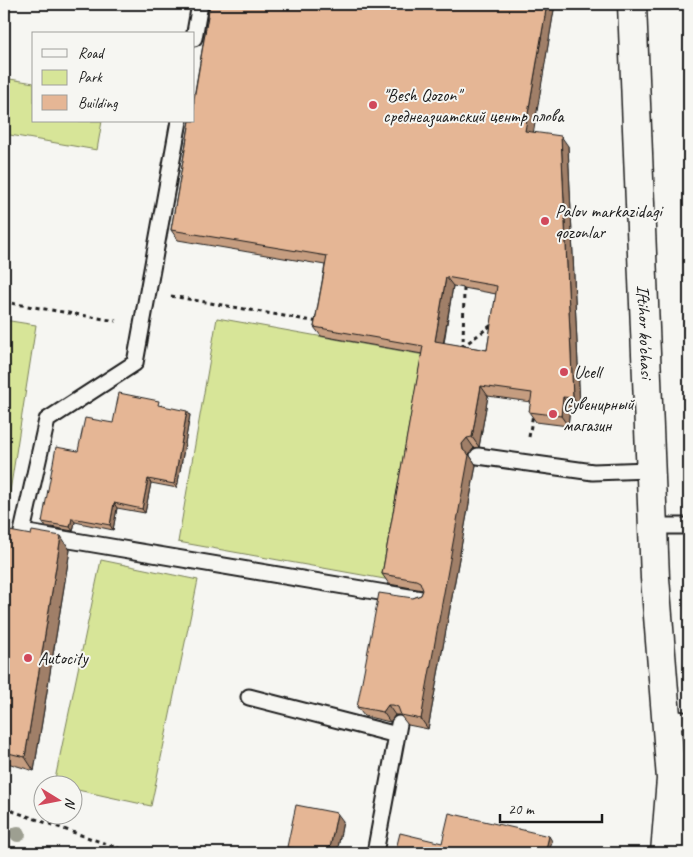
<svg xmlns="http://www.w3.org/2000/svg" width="693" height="857" font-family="Caveat,sans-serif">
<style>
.green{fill:#d7e598;stroke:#7a805a}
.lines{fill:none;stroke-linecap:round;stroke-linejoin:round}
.lane-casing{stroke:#1c1c1c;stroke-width:19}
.secondary-casing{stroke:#1c1c1c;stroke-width:31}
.path{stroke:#1c1c1c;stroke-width:3;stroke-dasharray:4 4;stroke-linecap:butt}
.lane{stroke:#f6f6f2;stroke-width:15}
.secondary{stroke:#f6f6f2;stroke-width:28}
.tree{fill:#9d9f91}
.wall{fill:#c59d80;stroke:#1c1c1c;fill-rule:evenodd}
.shaded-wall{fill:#a07f68;stroke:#1c1c1c}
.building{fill:#e5b695;stroke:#1c1c1c;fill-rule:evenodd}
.poi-dot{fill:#d1495b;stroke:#f6f6f2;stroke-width:2}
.labels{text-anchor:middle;stroke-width:4;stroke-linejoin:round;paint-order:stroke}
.poi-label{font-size:18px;fill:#1c1c1c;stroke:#f6f6f2;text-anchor:start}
.street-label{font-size:18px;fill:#1c1c1c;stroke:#f6f6f2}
</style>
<rect width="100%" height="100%" fill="#f6f6f2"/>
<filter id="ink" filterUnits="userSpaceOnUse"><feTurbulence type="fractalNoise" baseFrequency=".02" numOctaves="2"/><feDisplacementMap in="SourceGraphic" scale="10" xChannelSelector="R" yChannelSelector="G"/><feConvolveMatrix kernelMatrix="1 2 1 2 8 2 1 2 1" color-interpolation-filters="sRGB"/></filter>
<g filter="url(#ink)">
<path class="green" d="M4,78l30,5v38h68l-5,29 -93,-16z
M217,318l213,38 -40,224 -212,-38z
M4,320l32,5 -32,205z
M101,560l97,20 -47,226 -78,-17 -1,-5h-18z"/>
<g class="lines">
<g class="lane-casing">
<path id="lane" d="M194,38l6,-34
M179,121l-44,242 -88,57 -25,112 399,67
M478,456l115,16 57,-2
M653,526h36
M249,697l148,38
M666,717l23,4
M671,779l18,-1
M375,853l24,-129"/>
</g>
<g class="secondary-casing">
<g id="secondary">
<path id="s1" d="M632,4l23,574 16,201 -6,74"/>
<path d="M676,800l13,52"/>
</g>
</g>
<path class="path" d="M171,296l147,26
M4,302l112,19
M462,347l31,-23
M463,348l1,-60
M529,437l4,-23
M4,808l128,45"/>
<use href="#lane" class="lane"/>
<use href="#secondary" class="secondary"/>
</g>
<circle class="tree" cx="18" cy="834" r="8"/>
<path class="wall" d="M210,4h345l-22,128 35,14 12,262 -10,-1 -2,19 -32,-4 -7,-10 2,-10 -43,-6 -9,51 -5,1 -5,6 7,11 -48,264 -20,-4 -8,-10h-5l-5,7 -26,-6 -7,-9 56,-109 8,-3 2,-5 -34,-6 -7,-10 40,-220 -101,-18 -7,-9 11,-62 -147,-25 -7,-10zM453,286l43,8 -9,56 -43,-7z
M162,405v1l28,9 -13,73 -26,-5 -6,30 -28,-5 -4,22 -38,-8 -2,9 -28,-5 -3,-4 36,-71z
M4,530l66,20 -36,221 -30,-9z
M343,821l-6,32h-45l-5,-6z"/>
<path class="shaded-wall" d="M547,4h8l-23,137 -7,-10z
M561,136l7,10 12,262 -7,-10z
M446,277l7,9 -11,65 -7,-10z
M481,386l7,10 -9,51 -7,-10z
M563,397l7,10 -2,19 -7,-10z
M187,411l3,4 -13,73 -3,-4z
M467,438l7,10 -5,6 7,11 -48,264 -7,-10 42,-269 -1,-6z
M148,479l3,4 -6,30 -3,-4z
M114,503l3,5 -4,22 -3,-5z
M72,518l3,4 -2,9 -3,-4z
M61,536l9,14 -36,221 -9,-14z
M388,705l7,10 -5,7 -7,-10z
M337,813l6,8 -6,32h-8z
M549,836l3,5 -3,12h-4z"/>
<path class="building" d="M210,4h337l-22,127 36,5 12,262 -10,-1 -2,19 -32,-4 3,-19 -51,-7 -9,51 -5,1 -5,6 1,6 6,5 -48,264 -20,-4 -3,-8 -5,-2h-5l-5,7 -26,-5 22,-114 34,5 8,-3 2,-5 -3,-8 -4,-2 -34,-6 41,-228 -109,-19 13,-71 -156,-26 19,-109h4v-22zM446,277l51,9 -10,64 -52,-9z
M119,393l40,8 -1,4 29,6 -13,73 -26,-5 -6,30 -28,-6 -4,22 -38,-7 -2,9 -28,-5 14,-75 22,4 7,-33 28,5z
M4,530l27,5 1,-4 29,5 -36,221 -21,-5z
M296,805l41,8 -8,40h-12l-30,-6z
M449,813l100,23 -4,17h-150l5,-20 42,10z"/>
</g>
<g class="poi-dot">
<circle cx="373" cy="105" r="5"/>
<circle cx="545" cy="221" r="5"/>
<circle cx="564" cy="372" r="5"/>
<circle cx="553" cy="414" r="5"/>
<circle cx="28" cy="658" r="5"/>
</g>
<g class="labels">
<g class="poi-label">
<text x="383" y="101">"Besh Qozon"<tspan x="383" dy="21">среднеазиатский центр плова</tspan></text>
<text x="555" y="217">Palov markazidagi<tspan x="555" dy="21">qozonlar</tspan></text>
<text x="574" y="378">Ucell</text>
<text x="563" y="410">Сувенирный<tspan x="563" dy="21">магазин</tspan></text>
<text x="38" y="664">Autocity</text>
</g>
<g class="street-label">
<text dy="6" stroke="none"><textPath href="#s1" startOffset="328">Iftihor ko'chasi</textPath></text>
</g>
</g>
<rect width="693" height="857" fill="none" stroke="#f6f6f2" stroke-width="20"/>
<rect x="10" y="10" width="673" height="837" fill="none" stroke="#1c1c1c" stroke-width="2" filter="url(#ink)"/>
<rect x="32" y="32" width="162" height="90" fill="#f6f6f2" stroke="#9f9f9c"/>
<rect x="42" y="49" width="25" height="8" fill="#f6f6f2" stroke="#9f9f9c"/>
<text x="78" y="58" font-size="15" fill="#1c1c1c">Road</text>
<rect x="42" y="70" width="25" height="15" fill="#d7e598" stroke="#9f9f9c"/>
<text x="78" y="82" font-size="15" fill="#1c1c1c">Park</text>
<rect x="42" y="95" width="25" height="15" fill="#e5b695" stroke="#9f9f9c"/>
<text x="78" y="108" font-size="15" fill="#1c1c1c">Building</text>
<g transform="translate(58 800) rotate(100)"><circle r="24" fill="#f6f6f2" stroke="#9f9f9c"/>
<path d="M0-4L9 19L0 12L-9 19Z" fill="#d1495b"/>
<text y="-8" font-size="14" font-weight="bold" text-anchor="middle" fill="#1c1c1c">N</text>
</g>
<path d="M500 814v8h102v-8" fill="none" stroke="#1c1c1c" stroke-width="2.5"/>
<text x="508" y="814" font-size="15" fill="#1c1c1c" stroke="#f6f6f2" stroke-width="4" paint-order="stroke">20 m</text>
</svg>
